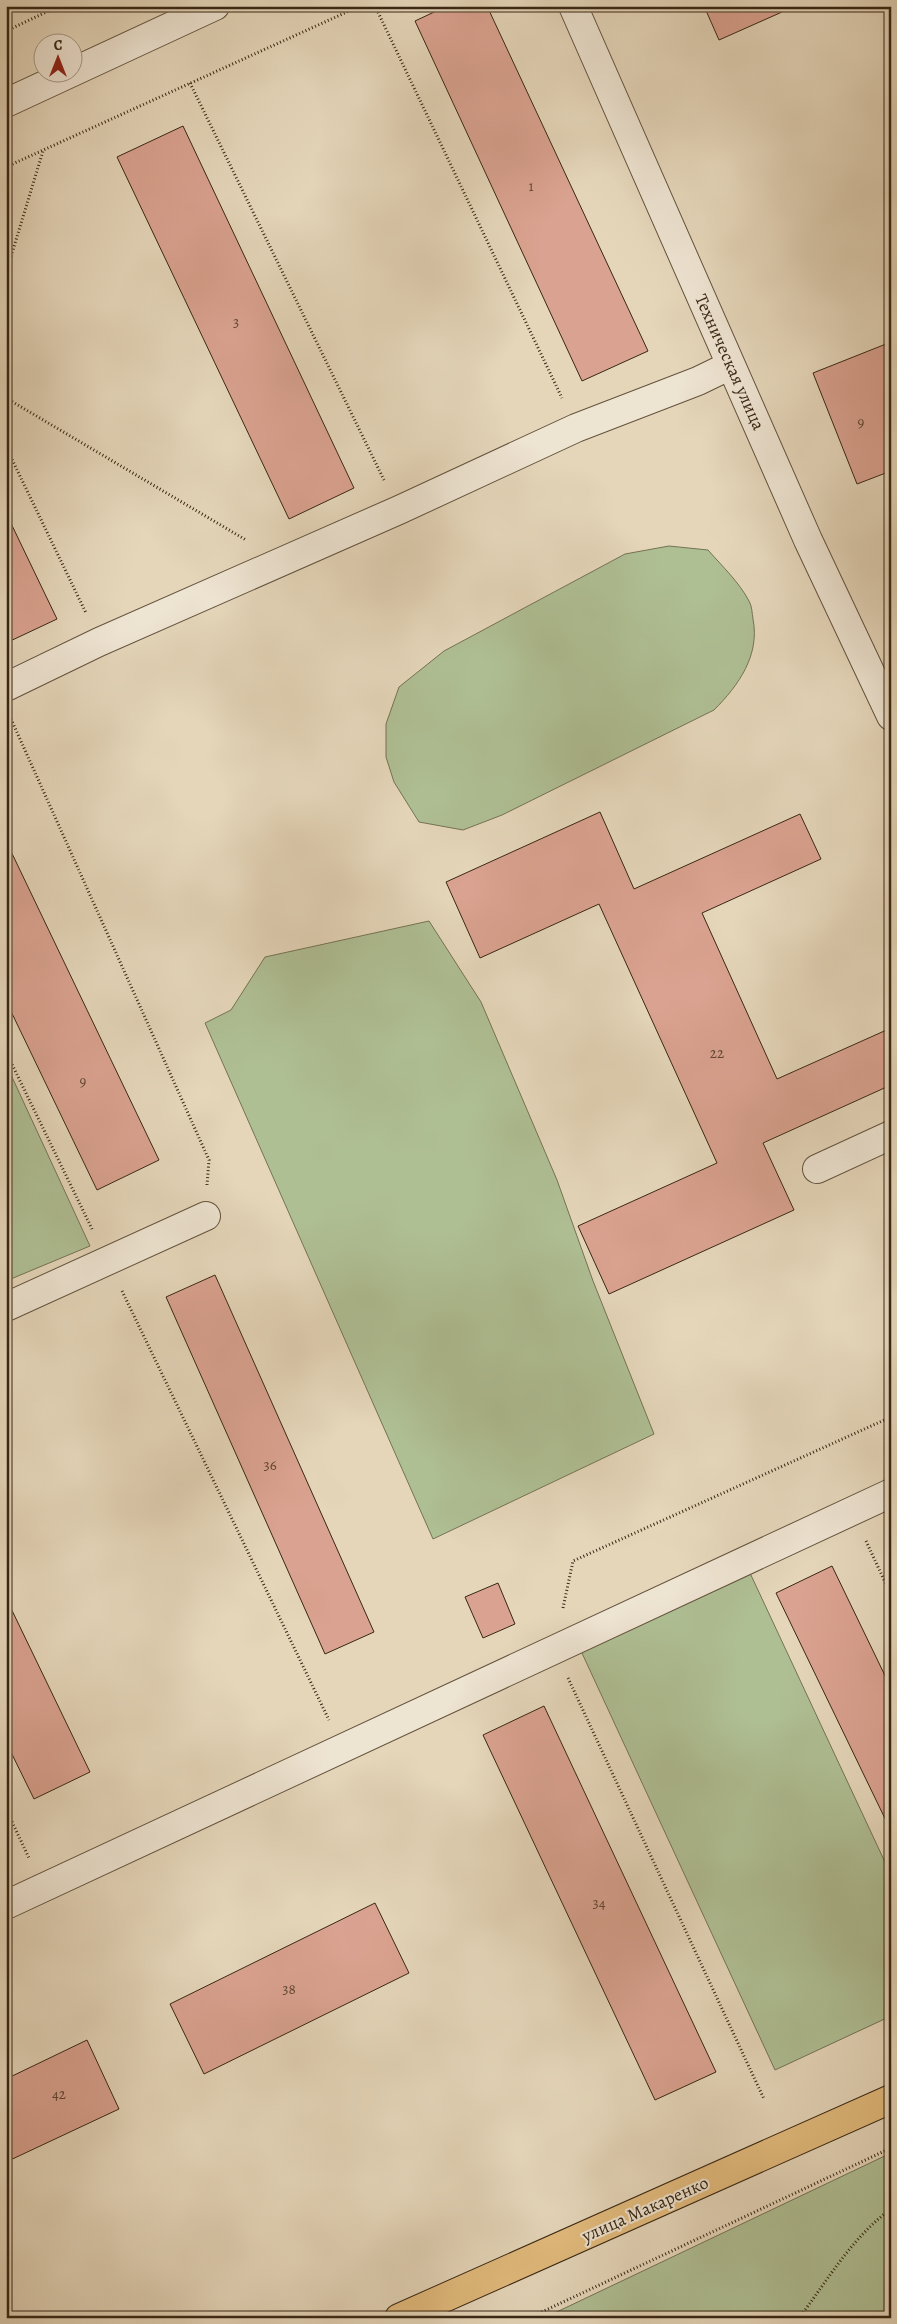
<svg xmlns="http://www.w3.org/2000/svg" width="897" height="2324" font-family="Alegreya,serif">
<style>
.green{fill:#afbf94;stroke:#747354}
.building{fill:#daa290;stroke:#382714}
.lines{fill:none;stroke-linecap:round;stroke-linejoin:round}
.minor-casing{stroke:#63533e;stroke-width:30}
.major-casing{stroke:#382714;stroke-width:30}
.path{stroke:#382714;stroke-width:3;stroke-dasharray:1 2.5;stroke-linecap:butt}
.minor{stroke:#eee4d2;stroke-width:28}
.major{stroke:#e2bb7d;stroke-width:28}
.labels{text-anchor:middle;stroke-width:4;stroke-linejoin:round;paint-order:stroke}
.number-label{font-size:15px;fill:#604633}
.street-label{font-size:18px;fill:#382714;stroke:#eee4d2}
</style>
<rect width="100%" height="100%" fill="#e5d6ba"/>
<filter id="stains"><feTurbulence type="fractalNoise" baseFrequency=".004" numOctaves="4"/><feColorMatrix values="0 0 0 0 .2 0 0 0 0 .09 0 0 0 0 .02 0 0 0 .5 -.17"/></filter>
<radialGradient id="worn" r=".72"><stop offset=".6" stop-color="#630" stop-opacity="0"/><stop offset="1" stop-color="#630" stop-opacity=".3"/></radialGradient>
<path class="green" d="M669,546l39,4c14,16 31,32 41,51 3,5 3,12 4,18 7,36 -14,66 -39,91l-212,105 -39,15 -44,-8 -25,-40 -8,-25v-33l13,-37 45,-36 125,-67 56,-30z
M429,921l52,81 76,178 36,101 61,153 -221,105 -228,-516 26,-13 34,-53z
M6,1064l84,182 -84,35z
M750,1573l141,302v141l-116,54 -194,-419z
M891,2153v165h-347z"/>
<path class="building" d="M447,6h40l161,345 -66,30 -167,-360z
M704,6h76l2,6 -63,28z
M183,126l171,362 -65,31 -172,-362z
M891,342v129l-34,13 -44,-111z
M6,513l51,106 -51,24z
M600,812l34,77 166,-75 21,45 -119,54 75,166 114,-51v57l-128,58 31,67 -185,84 -31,-68 139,-63 -118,-259 -119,54 -34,-76z
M6,841l153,319 -62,30 -91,-189z
M215,1275l159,357 -49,22 -159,-357z
M832,1566l59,122v143l-115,-238z
M498,1583l17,41 -32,14 -18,-41z
M6,1598l84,174 -56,27 -28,-57z
M544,1706l172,366 -61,28 -172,-365z
M375,1903l34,70 -205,101 -34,-70z
M87,2040l32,69 -113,53v-83z"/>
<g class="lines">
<g class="minor-casing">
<path id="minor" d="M573,6l235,534 83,176
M6,103l209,-97
M6,687l93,-45 300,-132 177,-82 122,-47 33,-16
M817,1169l74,-34
M6,1307l200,-91
M6,1905l885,-412"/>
</g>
<g class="major-casing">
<path id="major" d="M399,2318l492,-219"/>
</g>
<path class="path" d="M375,6l187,392
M6,31l53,-25
M190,83l194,397
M6,167l354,-161
M6,273l37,-122
M6,398l240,142
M6,447l80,166
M11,719l198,441 -2,25
M6,1052l87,179
M122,1291l207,429
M866,1541l25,54
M563,1608l10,-47 318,-144
M568,1678l196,421
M6,1809l23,49
M529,2318l362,-170
M799,2318c29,-38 53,-81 92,-109"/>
<use href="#minor" class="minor"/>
<use href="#major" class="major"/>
</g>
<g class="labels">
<g class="number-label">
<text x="531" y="191">1</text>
<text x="236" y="327">3</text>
<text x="861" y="427">9</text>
<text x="717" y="1058">22</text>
<text x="83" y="1086">9</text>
<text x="270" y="1470">36</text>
<text x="599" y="1908">34</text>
<text x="289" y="1994">38</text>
<text x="59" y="2099">42</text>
</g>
<g class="street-label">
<text transform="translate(730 362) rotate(66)" y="6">Техническая улица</text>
<text transform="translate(645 2209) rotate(-24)" y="6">улица Макаренко</text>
</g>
</g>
<rect width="897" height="2324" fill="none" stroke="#e5d6ba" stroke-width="25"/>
<rect x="8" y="8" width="882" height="2309" fill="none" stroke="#382714" stroke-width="2.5"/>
<rect x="12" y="12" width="872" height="2299" fill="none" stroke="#382714"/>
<g transform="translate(58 58)"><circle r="24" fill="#eee4d2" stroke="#a59886"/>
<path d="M0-4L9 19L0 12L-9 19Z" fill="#8f2418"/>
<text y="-8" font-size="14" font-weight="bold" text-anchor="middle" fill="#382714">С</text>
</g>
<rect width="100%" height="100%" filter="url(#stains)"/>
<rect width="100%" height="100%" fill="url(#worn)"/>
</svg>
